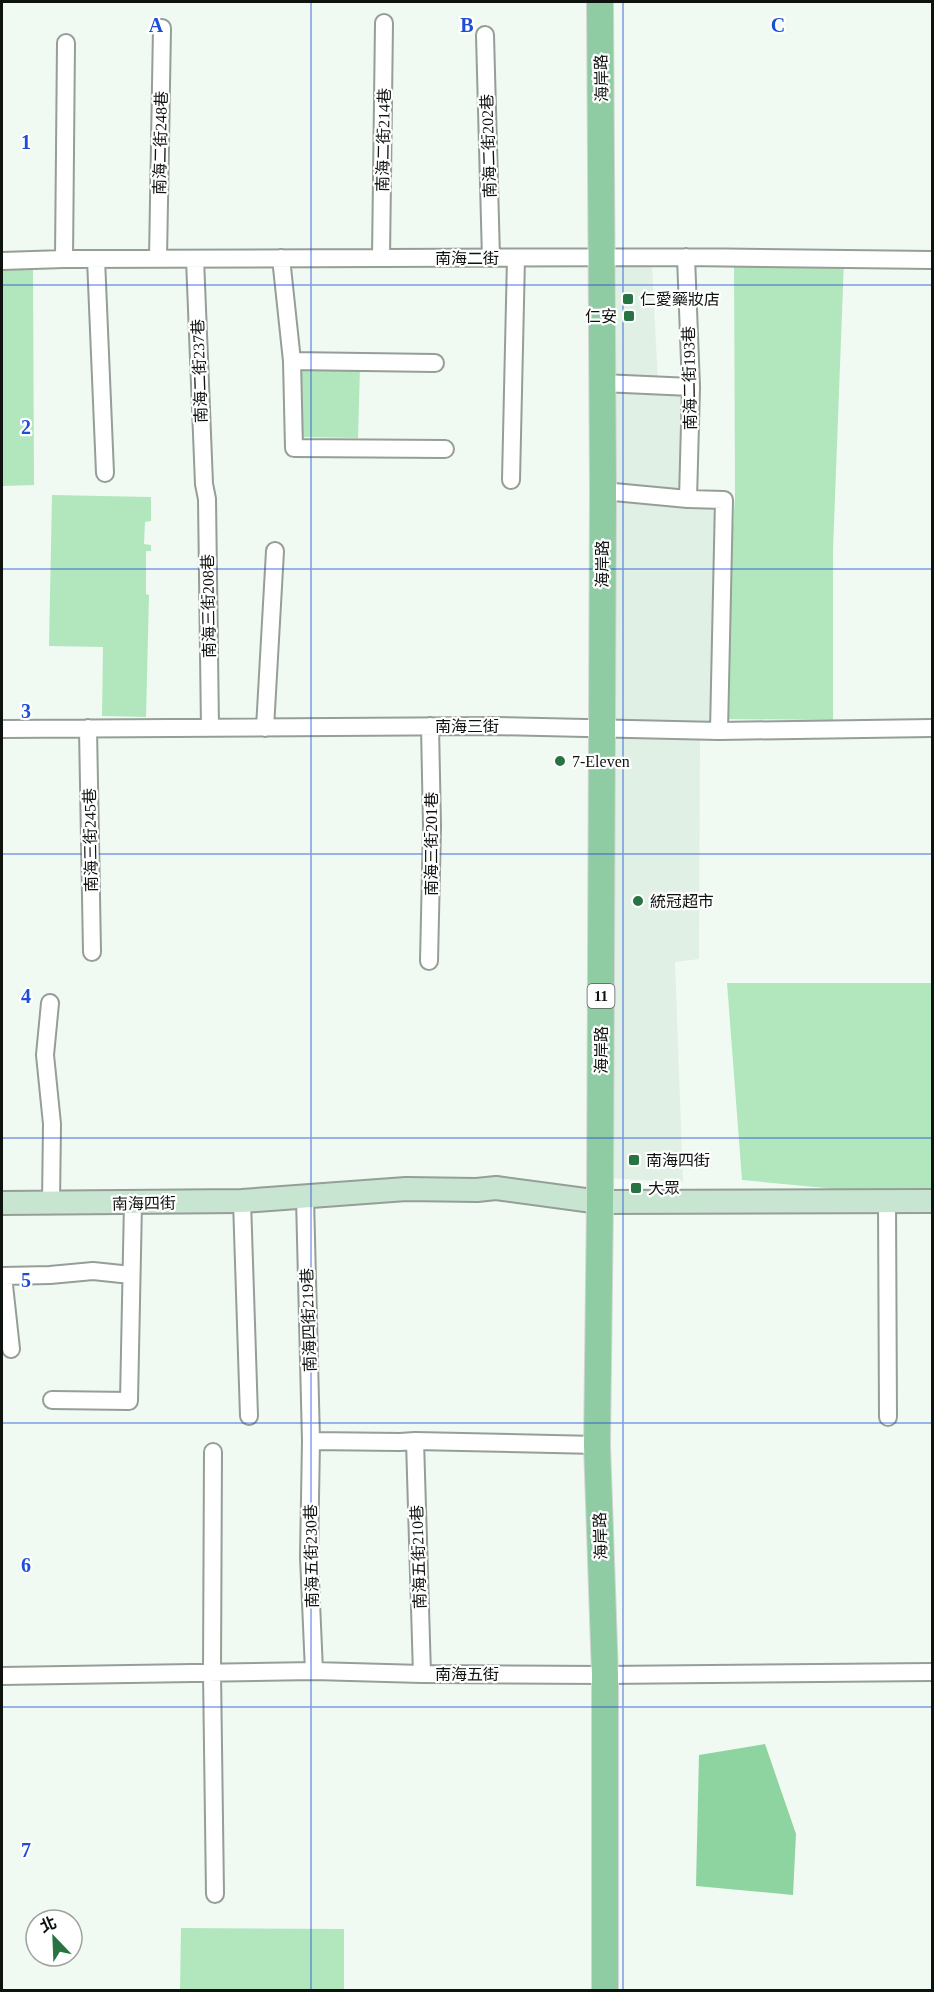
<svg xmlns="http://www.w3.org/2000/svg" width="934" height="1992" font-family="'Times New Roman','Noto Sans TC',serif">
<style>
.built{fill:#e0f0e4}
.green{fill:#b2e7be}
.water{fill:#8ed4a0}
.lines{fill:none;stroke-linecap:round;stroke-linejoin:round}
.street-casing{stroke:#959e97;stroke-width:20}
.secondary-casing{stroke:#959e97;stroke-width:26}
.primary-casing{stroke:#d4d5d4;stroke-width:28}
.street{stroke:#fff;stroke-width:16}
.secondary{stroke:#c7e5d1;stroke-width:22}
.primary{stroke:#8fcba3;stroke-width:26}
.grid{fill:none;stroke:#1d4ed8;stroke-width:1.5;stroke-opacity:0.55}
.poi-dot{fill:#287342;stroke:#fff;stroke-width:2}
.labels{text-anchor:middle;stroke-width:4.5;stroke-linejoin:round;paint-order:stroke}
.shield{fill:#fff;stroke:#575a58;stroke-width:1.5}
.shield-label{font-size:15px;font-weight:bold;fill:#0f1310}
.street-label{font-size:16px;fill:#0f1310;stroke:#fff}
.poi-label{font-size:16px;fill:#0f1310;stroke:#fff;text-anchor:start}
.grid-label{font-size:20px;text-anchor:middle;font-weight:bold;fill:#1d4ed8;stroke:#fff;stroke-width:4.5;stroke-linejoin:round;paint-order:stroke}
</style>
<rect width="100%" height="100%" fill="#f0faf2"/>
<path class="built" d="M616,264l36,2 6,116 -43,-1z
M615,387l72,4 -4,104 -72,-7z
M607,495l113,9 -3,224 -111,-4z
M603,736l97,1 -1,222 -24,3 8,220 -80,-4z"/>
<path class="green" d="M734,258l110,2 -11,290v170l-113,-1 15,-222z
M2,270h31l1,215 -32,1z
M360,368l-2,70 -58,-1 -4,-68z
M52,495l99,2v24l-6,1 -1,22 7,1v6h-5v43l3,1 -3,122 -44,-1 1,-69 -54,-1z
M727,983h205v205l-29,1 -36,3 -125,-12z
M181,1928l163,1v61h-164z"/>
<path class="water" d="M765,1744l31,90 -3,61 -97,-9 3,-131z"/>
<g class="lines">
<g class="street-casing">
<path id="street" d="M485,35l6,223
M686,257l5,130 -3,112
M281,258l11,103 2,87 151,1
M381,258l3,-235
M64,259l2,-216
M96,259l9,214
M158,259l4,-231
M195,259l9,225 3,15 3,229
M2,261l62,-2 622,-2 246,3
M292,361l143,2
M602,383l89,4
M511,480l5,-222
M603,491l85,8 36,1 -5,231
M88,728l4,224
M265,728l10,-177
M2,729l491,-3 226,5 213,-3
M429,961l3,-135 -2,-100
M50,1003l-5,52 7,69 -1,79
M305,1198l6,243 -2,116 5,114
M242,1201l7,215
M887,1201l1,216
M11,1349l-8,-73 47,-1 43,-4 38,4
M52,1400l77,1 4,-198
M311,1441l89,1 15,-1 182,4
M415,1441l7,233
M213,1452l-1,220 3,222
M2,1676l312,-5 108,3 183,1 327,-3"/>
</g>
<g class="secondary-casing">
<path id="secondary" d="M2,1203l240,-2 164,-12 71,1 19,-2 104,14 332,-1"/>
</g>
<g class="primary-casing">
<path id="primary" d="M600,2l3,489 -3,711 -3,243 8,230v315"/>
</g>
<use href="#street" class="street"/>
<use href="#secondary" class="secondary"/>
<use href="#primary" class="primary"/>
</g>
<path class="grid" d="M311,2v1988M623,2v1988M2,285h930M2,569h930M2,854h930M2,1138h930M2,1423h930M2,1707h930"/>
<g class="poi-dot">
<rect x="622" y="293" width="12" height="12" rx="3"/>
<rect x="623" y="310" width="12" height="12" rx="3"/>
<circle cx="560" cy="761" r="6"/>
<circle cx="638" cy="901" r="6"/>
<rect x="628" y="1154" width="12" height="12" rx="3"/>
<rect x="630" y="1182" width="12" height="12" rx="3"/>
</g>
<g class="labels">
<rect class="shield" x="587.5" y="984" width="27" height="24" rx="4.5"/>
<g class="shield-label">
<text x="601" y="1001">11</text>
</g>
<g class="street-label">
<text transform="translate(601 78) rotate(-91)" y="6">海岸路</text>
<text transform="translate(383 140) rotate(-89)" y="6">南海二街214巷</text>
<text transform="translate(160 143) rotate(-89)" y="6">南海二街248巷</text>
<text transform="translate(488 146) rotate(-92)" y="6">南海二街202巷</text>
<text x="467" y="264">南海二街</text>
<text transform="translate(199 371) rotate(-92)" y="6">南海二街237巷</text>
<text transform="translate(689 378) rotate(-91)" y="6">南海二街193巷</text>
<text transform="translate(602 564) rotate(-90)" y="6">海岸路</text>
<text transform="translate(208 606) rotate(-91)" y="6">南海三街208巷</text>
<text x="467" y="732">南海三街</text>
<text transform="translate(90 840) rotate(-91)" y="6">南海三街245巷</text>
<text transform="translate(431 844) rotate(-90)" y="6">南海三街201巷</text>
<text transform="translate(601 1050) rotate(-90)" y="6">海岸路</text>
<text transform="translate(144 1203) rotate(-1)" y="6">南海四街</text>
<text transform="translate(308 1320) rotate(-92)" y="6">南海四街219巷</text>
<text transform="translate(600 1536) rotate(-92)" y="6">海岸路</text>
<text transform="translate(311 1556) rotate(-91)" y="6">南海五街230巷</text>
<text transform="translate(418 1557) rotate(-92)" y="6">南海五街210巷</text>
<text x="467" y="1680">南海五街</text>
</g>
<g class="poi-label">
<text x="640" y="305">仁愛藥妝店</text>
<text x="617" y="322" text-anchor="end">仁安</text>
<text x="572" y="767">7-Eleven</text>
<text x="650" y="907">統冠超市</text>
<text x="646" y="1166">南海四街</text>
<text x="648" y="1194">大眾</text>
</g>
</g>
<g class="grid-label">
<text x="156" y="32">A</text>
<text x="467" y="32">B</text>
<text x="778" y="32">C</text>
<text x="26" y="149">1</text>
<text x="26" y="434">2</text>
<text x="26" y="718">3</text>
<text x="26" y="1003">4</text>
<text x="26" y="1287">5</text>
<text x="26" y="1572">6</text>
<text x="26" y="1857">7</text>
</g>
<rect width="934" height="1992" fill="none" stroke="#0f1310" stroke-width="6"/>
<g transform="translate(54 1938) rotate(337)"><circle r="28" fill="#ffffff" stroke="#9fa19f" stroke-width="1.5"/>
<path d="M0-4.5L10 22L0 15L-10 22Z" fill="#287342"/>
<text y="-9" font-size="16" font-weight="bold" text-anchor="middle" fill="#0f1310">北</text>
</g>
</svg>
